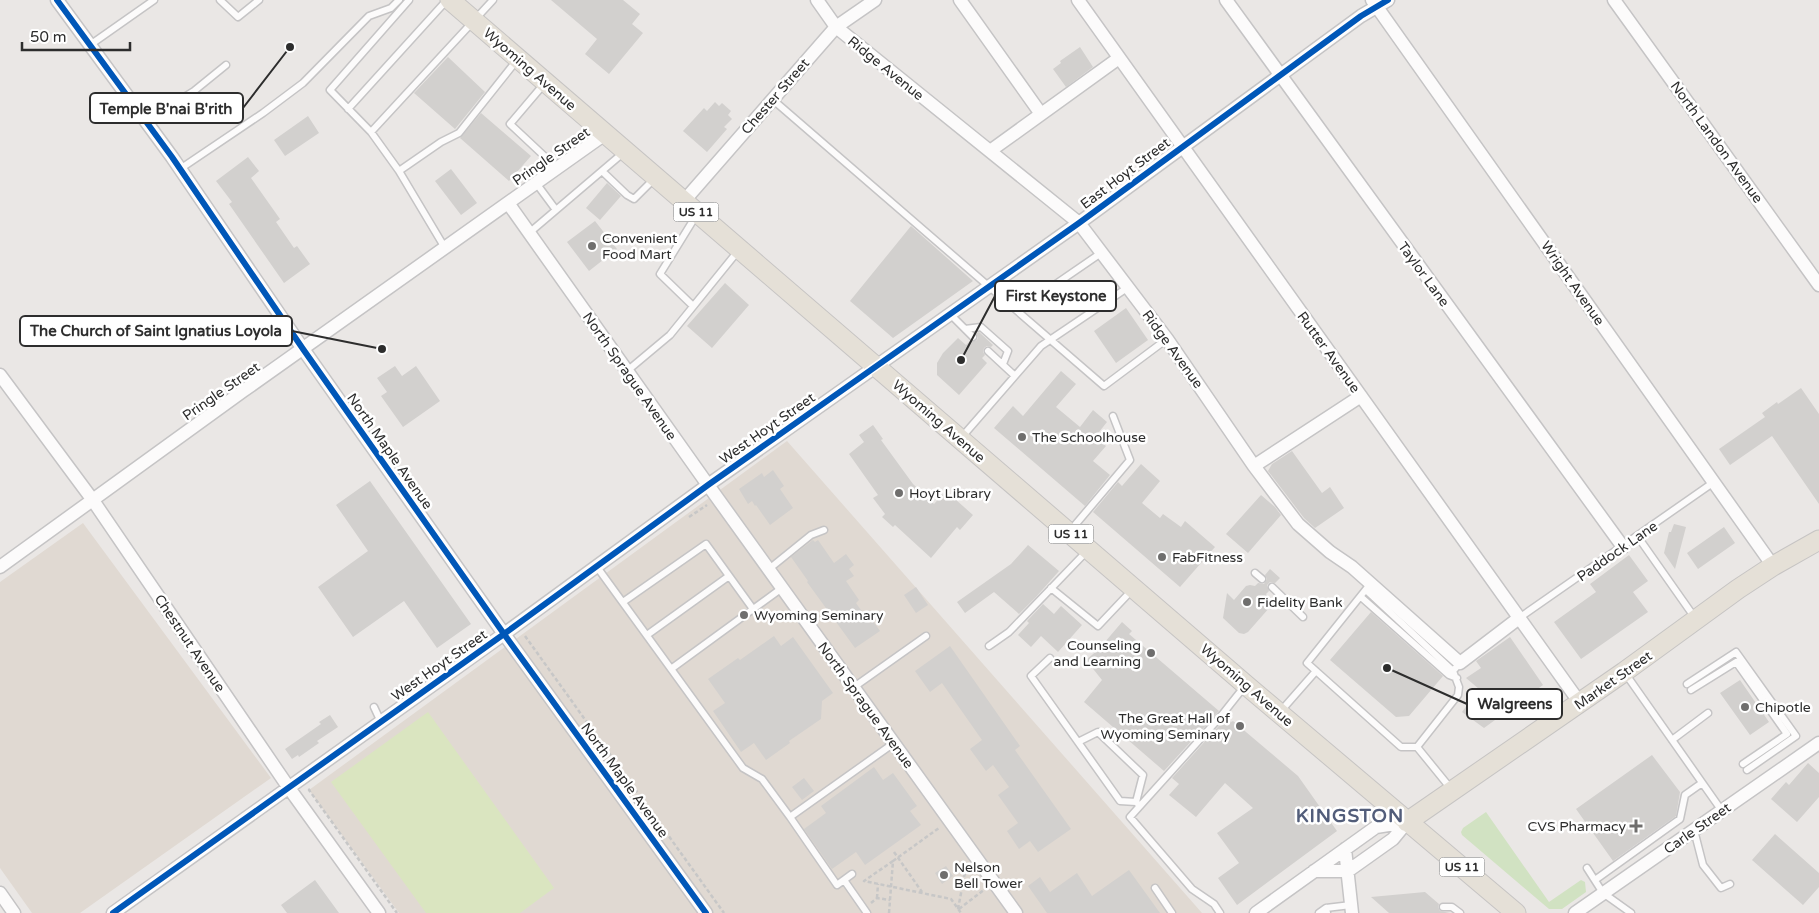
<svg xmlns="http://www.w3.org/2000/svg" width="1819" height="913" font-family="'Varela Round',sans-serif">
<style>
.education{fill:#e0d9d2}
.green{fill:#d1e2c2}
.pitch{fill:#dae5c0}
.building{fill:#d2d0ce}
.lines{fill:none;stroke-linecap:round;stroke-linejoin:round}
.lane-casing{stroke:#c5c4c5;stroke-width:9}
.street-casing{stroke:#c5c4c5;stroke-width:15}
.primary-casing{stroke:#c6c4c3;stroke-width:21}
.path{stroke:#c7c7c7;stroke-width:2.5;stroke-dasharray:4 2.5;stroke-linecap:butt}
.lane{stroke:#fcfbfb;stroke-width:6}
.street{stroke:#fcfbfb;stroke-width:12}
.primary{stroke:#e5e0d7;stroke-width:19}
.cycleway-casing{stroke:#fff;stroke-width:9}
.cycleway{stroke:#0057b8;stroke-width:6}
.poi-dot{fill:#6f6e6d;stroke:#fff;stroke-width:2}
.labels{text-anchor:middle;stroke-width:5;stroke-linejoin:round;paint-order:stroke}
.shield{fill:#fff;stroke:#6c6c6c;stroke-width:1}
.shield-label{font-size:12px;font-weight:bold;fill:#2d2d2d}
.street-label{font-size:14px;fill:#2d2d2d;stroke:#fff}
.poi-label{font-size:14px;fill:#2d2d2d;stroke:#fff;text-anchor:start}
.district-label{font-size:19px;font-weight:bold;letter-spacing:1px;fill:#525d7a;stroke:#fff}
.leader{fill:none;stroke:#2d2d2d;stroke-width:2}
.callout-dot{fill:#2d2d2d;stroke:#fff;stroke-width:2}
.callout{fill:#fff;stroke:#2d2d2d;stroke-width:2}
.callout-label{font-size:15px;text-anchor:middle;font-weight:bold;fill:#2d2d2d}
</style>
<rect width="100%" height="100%" fill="#eae7e5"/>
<path class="education" d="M787,441l415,472h-803l-90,-123z
M83,523l188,255 -191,135h-48l-32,-45v-286z"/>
<path class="green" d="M1486,812l63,90 32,-22 4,2 1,10 -24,17h-13l-87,-74 -1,-3 2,-4z"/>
<path class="pitch" d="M428,712l126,176 -34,25h-94l-95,-131z"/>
<path class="building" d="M551,0h72l17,14 -8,10 11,9 -34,41 -24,-20 12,-15z
M1080,47l13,20 -27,20 -13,-18 8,-6 -1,-2z
M448,57l37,35 -30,37 -41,-36z
M715,102l4,4 3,-3 9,8 -3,4 4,4 -8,8 3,2 -20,23 -24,-21 21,-23 3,3z
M481,113l50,43 -22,25 -49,-43z
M308,116l11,17 -34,23 -11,-16z
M248,157l11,14 -8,7 29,41 -4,3 18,26 3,-2 13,18 -26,19 -55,-79 3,-2 -16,-21z
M451,169l26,34 -16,12 -26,-34z
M607,183l14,13 -21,24 -14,-12z
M595,221l22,28 -28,22 -22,-29z
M911,226l62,55 -80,57 -43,-37z
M725,283l24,22 -37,43 -25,-22z
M1126,308l22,32 -32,23 -22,-32z
M979,332l14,13 -2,2 -4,-1 -3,2 -1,4 2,3 -3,3 5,5 -28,32 -22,-20v-12l6,-10 15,-15 8,7 4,-4h6l2,-3 -2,-5z
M395,366l7,10 14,-10 24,35 -37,26 -22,-31 6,-4 -10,-14z
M1061,371l15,13 -20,23 24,20 13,-17 14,12 -12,15 11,9 -13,15 17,14 -25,31 -91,-78 19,-22 10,10z
M1801,388l18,26v90l-47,-68 -42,29 -11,-16 46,-32 -3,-4 15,-11 1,2z
M873,425l10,14 -2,1 32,44 21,20 12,-13 27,24 -13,15 -3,-3 -26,31 -36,-33 -2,2 -11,-10 3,-3 -12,-16 5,-3 -29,-41 15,-12 -5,-7z
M1292,451l30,42 8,-6 14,21 -29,20 -11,-10 -36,-47 4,-7z
M1141,464l19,17 -18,22 18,15 3,-4 18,13 4,-6 30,26 -35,40 -87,-75 25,-30 4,4z
M773,470l11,16 -4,3 13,19 -23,17 -14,-20 -1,1 -3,-5 -4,3 -9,-15 23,-16 2,4z
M370,481l101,143 -34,24 -33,-47 -51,36 -35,-50 50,-36 -32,-46z
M1261,495l14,12 6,8 -33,38 -22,-19z
M1674,524l12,3 -11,42 -11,-16 5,-21h2z
M1724,527l11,16 -37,26 -11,-16z
M813,540l2,2 3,-2 16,23 12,-9 8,11 -5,4 5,7 -8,5 13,19 -3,3 14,20 3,-2 7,10 -25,17 -48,-66 1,-1 -17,-24z
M1028,545l31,26 -23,26 -17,17 -25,-22 -29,21 -8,-11 54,-38z
M1629,555l19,26 -15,11 15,20 -67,47 -27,-37 42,-30 -6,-8z
M1270,569l10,9 -5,5 -5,-1 -3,3 2,6 -3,3 4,7v6l-22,25 -4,2 -5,-1 -16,-15 4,-25 7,7 12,-14 4,-1 5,1 3,-3 6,1 3,-5 -2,-4z
M916,587l12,18 -12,8 -12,-18z
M1043,604l11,10 7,-8 21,19 -24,27 -17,-16 -10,11 -13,-12 11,-12 -2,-2z
M1371,612l72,64 -34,40 -13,1 -66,-57z
M1122,622l10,9 -3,3 90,77 -55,60 -80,-69 18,-22 -16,-20 13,-11z
M774,636l7,10 12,-9 40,56 -11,8 -1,18 -32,22 1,2 -24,17 -12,-17 -13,9 -28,-41 12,-8 -17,-24 30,-21 2,2z
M1510,637l33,48 -59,43 -22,-16 17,-23 -13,-11 15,-10 -5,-7z
M950,646l70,100 -5,4 56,79 -33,23 -8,-11 -11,8 -12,-18 11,-8 -20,-28 11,-8 -16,-22 -7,6 -16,-22 12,-9 -40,-57 -12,9 -15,-21z
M1740,680l29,42 -19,13 -30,-42z
M330,715l8,12 -21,14 2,2 -20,14 -1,-2 -6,4 -7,-10 36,-25 -2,-2z
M1226,718l5,4 2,-1 65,55 39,55 -100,74 -19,-27 21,-15 -22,-30 36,-25 -28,-25 -29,34 -27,-22 10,-11 -7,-6z
M1652,755l28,37 -4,24 -63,45 -37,-52z
M1808,763l11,10v24l-22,25 -26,-23 15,-17 3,3z
M874,767l9,13 10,-7 24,33 -7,5 11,14 -56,40 -9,-13 -24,17 -28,-40 22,-16 -5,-7z
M804,778l10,13 -12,9 -10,-13z
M1775,834l44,39v14l-16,18 -51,-45z
M946,866l7,10 -11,8 -7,-11z
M1129,870l31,43h-113l-19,-27 12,-9 10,15 27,-19 15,23z
M315,880l24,33h-52l-6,-8z
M1425,892l14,12 -1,3 2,4 10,2h-61l-18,-16z"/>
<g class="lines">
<g class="lane-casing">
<path id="lane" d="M220,0l18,17 21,-17
M493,0l-122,132 28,39 42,-29 18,-9 58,-73
M90,45l64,-45
M544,84l-34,40 47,44
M772,99l332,287 63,-47
M348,109l99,-109
M145,121l49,-30 32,-26
M371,132l-41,-42 79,-90
M180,169l83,-56 40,-30 66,-67 22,-8 8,-8
M399,171l46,77
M602,171l25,24 7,4 21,-21
M536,183l20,27
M529,233l94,-80
M693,306l-33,-32 37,-60
M1018,310l83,-57
M950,314l23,23
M965,329l16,-2 27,24 -5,13
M988,351l27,25
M627,371l43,-36 68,-84
M961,438l80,-92 86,-58
M1070,531l60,-71 -17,-44
M1638,537l57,81
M597,567l146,201 19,11 28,38
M769,569l42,-34 13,-5
M1255,573l7,6
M1371,583l-64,80 94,84h16l41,-52 1,-8 -6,-16 7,-8
M1272,587l31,30
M1051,588l47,38 35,-37
M1366,590l87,81
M1361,597l88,78 8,3
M623,602l83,-58 47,65
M1519,618l195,-136
M647,635l82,-59
M989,646l20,-14 79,-82
M1050,658l-19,18 89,125 16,1 4,4
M671,669l111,-81
M1625,673l97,138
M1687,684l49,-32 60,84 -49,34
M854,687l72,-51
M1691,690l45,-28 51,72 -44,30
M374,707l7,15
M1280,712l36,-41
M1672,740l36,-27
M1078,742l20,-10 45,43 -7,27
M1417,747l35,43
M1694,830l9,35 18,23 9,-4
M1587,868l16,25 28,20
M852,874l-15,11 -47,-68 104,-74
M844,880l23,33
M1595,880l85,-61 5,-24 17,-12
M1155,888l17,25
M1443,907h9l8,6
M1220,913l-6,-9 -22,-15 -62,-72 91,-101 23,-29
M1319,913l7,-5
M1327,913l-1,-5 25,-3"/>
</g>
<g class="street-casing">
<path id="street" d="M57,0l115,157 131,192 201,285 202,279
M817,0l19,27 243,196 88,116 87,127 44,58 32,28 22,15 108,96 59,-45
M960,0l81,114
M1078,0l502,703
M1226,0l397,547
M1372,0l401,566
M1614,0l205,285
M990,151l129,-93
M684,201l152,-174 39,-27
M508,203l200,282 308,428
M0,375l92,124 197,289 90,125
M1254,466l107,-70
M0,567l243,-176 362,-257
M1345,849l7,64
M1314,871h34l45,-32 14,-17
M0,893l14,20
M113,913l391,-279 204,-149 371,-262 282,-207 27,-16
M1256,913l120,-86 31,-5
M1575,913l244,-170"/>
</g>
<g class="primary-casing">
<path id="primary" d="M450,0l796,685 270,228
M1407,822l217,-150 114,-83 35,-23 46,-26"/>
</g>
<path class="path" d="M689,517l18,-12
M525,636l199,277
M310,789l-1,1 88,123
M894,852l28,40
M893,861l-29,20 87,18 10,14
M877,898l1,-14
M871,903l6,-5 13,2
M958,909l8,-42
M959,909l26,-20
M889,913l4,-52 46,-33"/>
<use href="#lane" class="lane"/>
<use href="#street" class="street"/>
<use href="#primary" class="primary"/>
<g class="cycleway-casing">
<path id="cycleway" d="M57,0l115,157 131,192 201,285 202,279
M113,913l391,-279 204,-149 371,-262 282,-207 27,-16"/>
</g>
<use href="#cycleway" class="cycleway"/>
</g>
<g class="poi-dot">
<circle cx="592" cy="246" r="5"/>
<circle cx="1022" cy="437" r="5"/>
<circle cx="899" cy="493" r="5"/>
<circle cx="1162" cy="557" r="5"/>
<circle cx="1247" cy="602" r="5"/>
<circle cx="744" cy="615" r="5"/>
<circle cx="1151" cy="653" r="5"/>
<circle cx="1745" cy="707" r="5"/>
<circle cx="1240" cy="726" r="5"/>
<path d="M1633.5 818.5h5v5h5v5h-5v5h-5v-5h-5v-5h5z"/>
<circle cx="944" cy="875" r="5"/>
</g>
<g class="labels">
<g class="shield">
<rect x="673.5" y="202.5" width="45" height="19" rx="4"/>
<rect x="1048.5" y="524.5" width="45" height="19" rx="4"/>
<rect x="1439.5" y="857.5" width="45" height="19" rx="4"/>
</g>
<g class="shield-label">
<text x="696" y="216">US 11</text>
<text x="1071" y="538">US 11</text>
<text x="1462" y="871">US 11</text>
</g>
<g class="street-label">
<text transform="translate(886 68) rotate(39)" y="5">Ridge Avenue</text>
<text transform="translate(530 69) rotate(41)" y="5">Wyoming Avenue</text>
<text transform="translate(775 96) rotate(-49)" y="5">Chester Street</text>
<text transform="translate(1717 142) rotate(54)" y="5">North Landon Avenue</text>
<text transform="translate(551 156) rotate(-35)" y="5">Pringle Street</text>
<text transform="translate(1125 173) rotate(-37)" y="5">East Hoyt Street</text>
<text transform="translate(1424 274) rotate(54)" y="5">Taylor Lane</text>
<text transform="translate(1573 283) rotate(55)" y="5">Wright Avenue</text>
<text transform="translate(1173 349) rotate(54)" y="5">Ridge Avenue</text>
<text transform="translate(1329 352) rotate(54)" y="5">Rutter Avenue</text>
<text transform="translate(630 376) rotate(55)" y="5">North Sprague Avenue</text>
<text transform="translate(221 391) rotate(-35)" y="5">Pringle Street</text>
<text transform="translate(939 421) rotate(41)" y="5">Wyoming Avenue</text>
<text transform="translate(767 428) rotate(-35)" y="5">West Hoyt Street</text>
<text transform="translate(390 451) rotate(55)" y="5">North Maple Avenue</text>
<text transform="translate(1617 551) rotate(-35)" y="5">Paddock Lane</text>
<text transform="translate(190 643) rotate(56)" y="5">Chestnut Avenue</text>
<text transform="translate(439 665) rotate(-35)" y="5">West Hoyt Street</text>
<text transform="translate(1613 680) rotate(-35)" y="5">Market Street</text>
<text transform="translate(1247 685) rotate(41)" y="5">Wyoming Avenue</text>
<text transform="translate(866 705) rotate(54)" y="5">North Sprague Avenue</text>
<text transform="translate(625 780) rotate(54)" y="5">North Maple Avenue</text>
<text transform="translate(1697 828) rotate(-35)" y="5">Carle Street</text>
</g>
<g class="poi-label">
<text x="602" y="243">Convenient<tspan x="602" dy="16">Food Mart</tspan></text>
<text x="1032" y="442">The Schoolhouse</text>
<text x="909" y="498">Hoyt Library</text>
<text x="1172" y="562">FabFitness</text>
<text x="1257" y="607">Fidelity Bank</text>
<text x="754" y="620">Wyoming Seminary</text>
<text x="1141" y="650" text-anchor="end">Counseling<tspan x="1141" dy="16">and Learning</tspan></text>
<text x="1755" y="712">Chipotle</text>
<text x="1230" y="723" text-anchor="end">The Great Hall of<tspan x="1230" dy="16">Wyoming Seminary</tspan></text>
<text x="1626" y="831" text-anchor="end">CVS Pharmacy</text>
<text x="954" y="872">Nelson<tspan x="954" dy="16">Bell Tower</tspan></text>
</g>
<g class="district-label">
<text x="1350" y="822">KINGSTON</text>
</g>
</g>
<path class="leader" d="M290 47L243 108M961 360L995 296M382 349L292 331M1387 668L1467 704"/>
<g class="callout-dot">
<circle cx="290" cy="47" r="5"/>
<circle cx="961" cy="360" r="5"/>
<circle cx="382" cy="349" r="5"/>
<circle cx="1387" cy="668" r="5"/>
</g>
<g class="callout">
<rect x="90" y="93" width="153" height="30" rx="5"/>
<rect x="995" y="281" width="121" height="30" rx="5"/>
<rect x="20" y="316" width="272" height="30" rx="5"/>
<rect x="1467" y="689" width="95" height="30" rx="5"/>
</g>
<g class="callout-label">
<text x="166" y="114">Temple B'nai B'rith</text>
<text x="1056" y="301">First Keystone</text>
<text x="156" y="336">The Church of Saint Ignatius Loyola</text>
<text x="1515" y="709">Walgreens</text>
</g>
<path d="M22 42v8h108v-8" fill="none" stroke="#2d2d2d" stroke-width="2.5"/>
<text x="30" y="42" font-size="15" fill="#2d2d2d" stroke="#ffffff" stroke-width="4" paint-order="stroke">50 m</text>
</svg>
